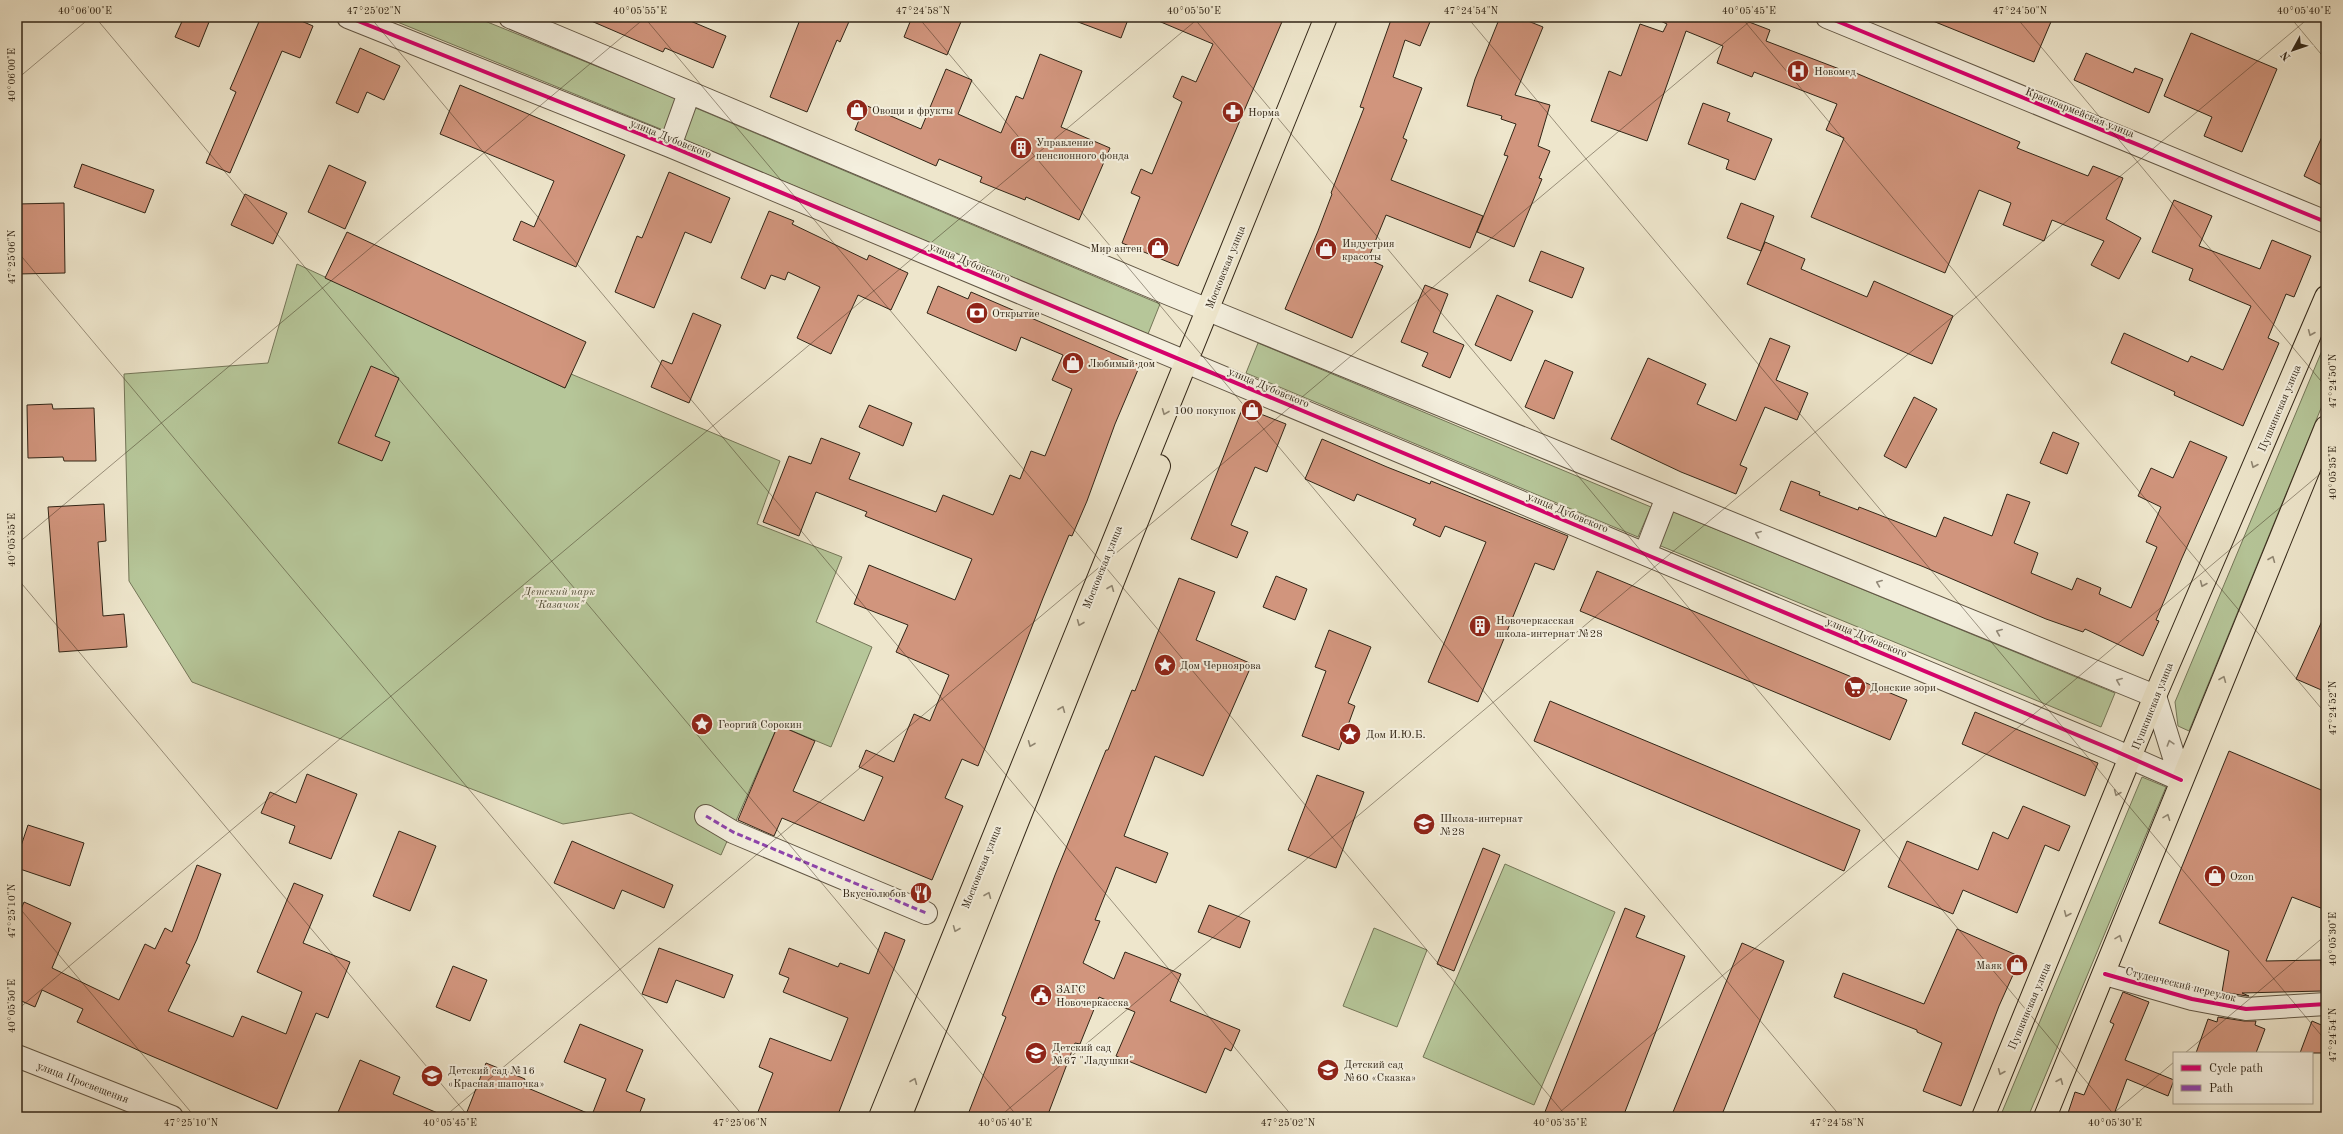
<svg xmlns="http://www.w3.org/2000/svg" width="2343" height="1134" font-family="'Old Standard TT',serif">
<style>
.green{fill:#b6c699;stroke:#747658}
.building{fill:#d1957d;stroke:#322617}
.lines{fill:none;stroke-linecap:round;stroke-linejoin:round}
.minor-casing{stroke:#615644;stroke-width:24}
.major-casing{stroke:#322617;stroke-width:24}
.minor{stroke:#f4efde;stroke-width:22}
.major{stroke:#eee6cc;stroke-width:22}
.quiet{stroke:#8e44ad;stroke-width:3;stroke-dasharray:6 3;stroke-linecap:butt}
.cycleway-casing{stroke:#f4efde;stroke-width:6}
.cycleway{stroke:#d6006c;stroke-width:4}
.oneway{stroke:#908672}
.oneway2{stroke:#938a7a}
.ticks{fill:none;stroke:#322617;stroke-width:1;stroke-opacity:0.45}
.labels{text-anchor:middle;stroke-width:4;stroke-linejoin:round;paint-order:stroke}
.poi-label{font-size:11px;fill:#322617;stroke:#f4efde;text-anchor:start}
.street-label{font-size:11px;fill:#322617;stroke:#f4efde}
.park-label{font-size:11px;font-style:italic;fill:#534e38;stroke:#f4efde}
.neatline{fill:none;stroke:#322617;stroke-width:1.5}
.ticks-label{font-size:10px;text-anchor:middle;fill:#322617}
</style>
<rect width="100%" height="100%" fill="#eee6cc"/>
<filter id="stains"><feTurbulence type="fractalNoise" baseFrequency=".005" numOctaves="4"/><feColorMatrix values="0 0 0 0 .2 0 0 0 0 .09 0 0 0 0 .02 0 0 0 .5 -.17"/></filter>
<radialGradient id="worn" r=".72"><stop offset=".6" stop-color="#630" stop-opacity="0"/><stop offset="1" stop-color="#630" stop-opacity=".3"/></radialGradient>
<path class="green" d="M385,17h90l205,83 -12,32z
M691,106l469,198 -12,30 -468,-196z
M297,264l268,124 6,-14 209,87 -23,63 85,33 -26,65 56,25 -41,100 -53,-22 -57,130 -90,-42 -68,11 -371,-142 -63,-101 -5,-207 144,-11z
M2326,341v55l-137,335 -11,-5 -3,-24z
M1258,343l393,164 -13,30 -392,-164z
M1669,510l446,183 -14,34 -445,-183z
M2142,777l24,10 -138,330h-28z
M1505,864l110,48 -81,193 -111,-48z
M1374,928l53,22 -30,77 -54,-21z"/>
<path class="building" d="M184,17h27l-12,30 -24,-10z
M261,17h31l21,9 -13,32 -18,-7 -52,122 -24,-10 30,-71 -6,-3z
M582,17h99l45,19 -13,32 -48,-20 -2,4z
M801,17h50l-11,25 -3,-2 -30,72 -37,-15z
M912,17h51l-16,38 -43,-18z
M1070,17h59l-8,21 -51,-19z
M1149,17h135l-106,249 -56,-23 18,-46 -9,-4 10,-24 11,5 30,-72 -9,-5 9,-21 14,6 17,-38z
M1392,17h40l-12,29 -15,-6 -12,37 29,11 -19,50 4,2 -16,40 92,36 -13,32 -84,-33 -18,44 15,7 -31,72 -67,-29 33,-78 14,-37 -1,-1 33,-85 -4,-1z
M1500,17h18l25,10 -28,68 35,10 -12,41 12,5 -11,27 3,1 -28,68 -37,-15 31,-76 -4,-1 12,-31 -15,-5 1,-3 -35,-10 8,-27z
M1652,17h84l34,13 -4,11 84,32 1,-2 169,71 -3,6 71,28 5,-10 30,12 -17,41 35,19 -22,41 -28,-14 13,-24 -52,-21 -8,21 -41,-16 8,-22 -32,-13 -34,83 -134,-56 33,-79 -18,-8 11,-26 -83,-32 -2,5 -35,-14 6,-17 -37,-15 -39,110 -56,-20 18,-50 12,5 19,-52 23,8 4,-8z
M1923,17h130l-19,45z
M2191,33l86,36 -35,83 -38,-16 8,-19 -48,-21z
M360,48l40,18 -16,34 -17,-8 -9,21 -22,-10z
M2086,53l47,20 2,-5 28,11 -14,34 -75,-33z
M1040,54l42,17 -21,56 49,21 -31,72 -53,-23 -1,3 -45,-18 2,-5 -43,-18 -3,7 -81,-36 10,-25 56,24 25,-60 26,11 -14,34 43,19 15,-37 7,3z
M460,85l165,70 -49,112 -63,-27 8,-19 13,6 20,-46 -114,-47z
M1703,103l27,10 -3,8 45,18 -17,41 -29,-11 3,-9 -41,-16z
M2326,128v59l-22,-11z
M82,164l72,26 -9,23 -71,-26z
M329,165l37,17 -21,47 -37,-17z
M669,172l61,26 -19,45 -26,-11 -31,76 -39,-16 22,-56 5,2z
M245,194l42,19 -14,31 -42,-19z
M2174,200l38,16 -13,30 61,23 12,-29 39,16 -17,41 -8,-3 -18,44 11,5 -36,83 -69,-31 1,-3 -64,-29 13,-30 64,29 3,-6 32,14 28,-64 -62,-26 4,-11 -41,-17z
M64,203l1,70 -48,1v-70z
M1741,203l33,13 -13,35 -34,-13z
M769,211l25,10 -2,3 75,36 2,-5 39,18 -17,37 -33,-15 -27,59 -34,-16 23,-51 -32,-15 -3,8 -14,-5 -6,14 -24,-11z
M347,232l239,110 -21,46 -240,-110z
M1765,242l40,17 -4,10 66,28 7,-16 79,35 -21,48 -185,-80z
M1541,251l43,17 -12,30 -43,-17z
M1425,285l23,9 -15,38 31,13 -14,33 -28,-12 6,-13 -27,-11z
M938,286l30,13 3,-7 169,73 -25,59 -28,77 -15,35 -3,-1 -26,63 -65,168 -16,-7 -17,39 18,8 -31,74 -150,-62 -8,18 -36,-16 40,-95 37,16 -22,50 71,30 19,-44 -24,-10 7,-17 28,12 20,-48 16,7 19,-46 -53,-23 12,-27 -54,-21 15,-39 86,35 17,-41 -107,-43 2,-4 -51,-20 -17,44 -36,-14 26,-66 22,8 10,-26 39,15 -11,26 87,33 7,-17 50,20 17,-40 10,4 11,-28 14,5 27,-67 -20,-9 11,-25 -42,-18 -5,14 -89,-38z
M1497,295l36,16 -22,50 -36,-16z
M693,313l28,12 -32,78 -38,-16 11,-27 10,4z
M1770,338l20,8 -14,34 32,13 -11,27 -32,-13 -25,58 7,3 -11,26 -55,-22 -70,-33 37,-81 58,26 -9,20 39,17z
M1545,360l28,12 -19,47 -29,-12z
M371,366l28,12 -24,58 15,6 -8,19 -44,-18z
M1914,397l23,12 -31,59 -22,-12z
M52,404l1,5 41,-1 2,53h-32l-1,-4 -35,1 -1,-53z
M869,405l43,18 -9,23 -44,-19z
M1243,407l43,17 -19,48 -12,-5 -24,58 17,7 -11,26 -46,-19z
M2053,432l26,11 -12,31 -27,-11z
M1322,439l65,28 43,17 1,-3 137,55 -14,34 -19,-7 -57,139 -50,-20 58,-140 -41,-16 -5,11 -27,-12 3,-6 -59,-25 -3,7 -49,-22z
M2190,441l37,16 -45,101 -26,62 3,1 -16,35 -58,-27 -2,3 -37,-13 -122,-52 -144,-57 11,-29 29,11 -1,3 39,15 1,-3 77,30 8,-20 48,19 15,-42 23,8 -16,41 24,10 -7,20 41,17 5,-12 24,10 -2,6 32,14 26,-61 -11,-5 15,-35 -23,-11 13,-28 22,10z
M104,504l2,37 -8,1 5,74 21,-2 3,33 -68,5 -11,-145z
M1597,571l310,129 -17,40 -310,-129z
M1276,576l31,13 -12,31 -32,-13z
M1179,578l36,14 -19,48 56,24 -49,112 -48,-20 -31,80 44,17 -12,30 -40,-16 -21,53 5,1 -17,42 31,16 11,-27 56,22 -11,27 70,29 -9,21 -6,-3 -19,45 -90,-37 19,-44 -36,-15 -19,47 -5,-1 -28,74h-80l39,-100 -4,-2 53,-140 51,-125h2l24,-60 3,1z
M2326,612v80l-30,-13z
M1329,630l42,17 -23,56 7,3 -16,44 -37,-14 24,-65 -11,-4z
M1550,701l310,129 -16,41 -310,-130z
M1975,712l123,51 -13,33 -123,-52z
M2229,751l97,41v118l-34,-13 -26,64 55,-1 1,31 -80,2 7,3h-2l-25,-4 7,-41 -70,-28z
M307,774l50,20 -26,65 -42,-16 6,-17 -34,-13 9,-21 26,11z
M1317,775l47,17 -28,76 -48,-18z
M2023,806l47,20 -11,25 -14,-6 -28,68 -54,-23 -10,24 -65,-27 19,-46 71,29 15,-38 15,7z
M28,825l56,18 -14,43 -53,-18v-10z
M399,831l37,15 -26,65 -37,-15z
M572,841l101,44 -9,23 -42,-18 -8,19 -60,-26z
M1483,848l17,7 -46,116 -17,-7z
M197,865l24,9 -24,65 -11,24 4,2 -22,46 65,26 9,-21 44,18 16,-42 -45,-20 37,-89 29,12 -20,48 47,19 -22,56 -12,-5 -39,96 -135,-57 -65,-30 6,-13 -41,-19 -7,17 -18,-8v-80l7,-17 47,21 -19,45 67,32 26,-56 10,5 10,-21 7,4z
M1209,905l41,16 -10,27 -42,-16z
M1625,908l20,8 -9,21 49,19 -62,161h-80z
M1957,929l64,28 -22,49 -38,100 -38,-15 19,-48 -25,-11v-2l-83,-33 9,-24 81,31z
M885,932l20,8 -68,177h-81l17,-44 -14,-6 11,-29 61,23 17,-43 -65,-26 6,-14 -10,-4 10,-26 49,19 2,-4 29,11z
M1742,943l42,18 -63,156h-50z
M659,948l74,27 -9,23 -48,-18 -9,23 -25,-9z
M453,966l34,14 -17,41 -34,-14z
M2123,992l26,10 -24,58 49,20 -6,16 -41,-17 -14,38h-36l-9,-4 7,-21 9,3 30,-71 -4,-2z
M2218,1017l26,4h12l-1,4 10,4 -9,24h-60l12,-34 9,3z
M2312,1021l14,6v26h-26z
M580,1024l63,26 -17,41 19,8 -7,18h-173l21,-54 39,16 -2,7 69,29 14,-36 -42,-17z
M360,1060l40,17 -7,17 54,23h-111z"/>
<g class="lines">
<g class="minor-casing">
<path id="minor" d="M348,17l322,129 1443,604 68,30
M510,17l659,277 986,402 26,84
M1827,17l499,205
M670,146l19,-53
M1645,554l22,-57
M706,816l27,16 193,81
M2105,974l87,25 54,10 80,-5
M17,1056l155,61"/>
</g>
<g class="major-casing">
<path id="major" d="M880,1117l446,-1100
M900,1117l259,-651
M1983,1117l172,-421 171,-399
M2045,1117l281,-690"/>
</g>
<use href="#minor" class="minor"/>
<use href="#major" class="major"/>
<path class="quiet" d="M706,816l27,16 193,81"/>
<g class="cycleway-casing">
<path id="cycleway" d="M348,17l322,129 1443,604 68,30
M1827,17l499,205
M2105,974l87,25 54,10 80,-5"/>
</g>
<use href="#cycleway" class="cycleway"/>
</g>
<defs><path id="oneway-chevron" d="M-2-3.5L2.5 0L-2 3.5" fill="none" stroke-width="1.6" stroke-linecap="round" stroke-linejoin="round"/></defs>
<g class="oneway">
<use href="#oneway-chevron" transform="translate(2311 333) rotate(113)"/>
<use href="#oneway-chevron" transform="translate(1165 412) rotate(112)"/>
<use href="#oneway-chevron" transform="translate(2254 465) rotate(113)"/>
<use href="#oneway-chevron" transform="translate(2272 559) rotate(-68)"/>
<use href="#oneway-chevron" transform="translate(2203 584) rotate(113)"/>
<use href="#oneway-chevron" transform="translate(1111 588) rotate(-68)"/>
<use href="#oneway-chevron" transform="translate(1080 623) rotate(112)"/>
<use href="#oneway-chevron" transform="translate(2223 679) rotate(-68)"/>
<use href="#oneway-chevron" transform="translate(1062 709) rotate(-68)"/>
<use href="#oneway-chevron" transform="translate(1031 744) rotate(112)"/>
<use href="#oneway-chevron" transform="translate(2117 793) rotate(113)"/>
<use href="#oneway-chevron" transform="translate(2167 817) rotate(-69)"/>
<use href="#oneway-chevron" transform="translate(988 895) rotate(-68)"/>
<use href="#oneway-chevron" transform="translate(2067 914) rotate(113)"/>
<use href="#oneway-chevron" transform="translate(956 929) rotate(112)"/>
<use href="#oneway-chevron" transform="translate(2119 938) rotate(-69)"/>
<use href="#oneway-chevron" transform="translate(2001 1072) rotate(113)"/>
<use href="#oneway-chevron" transform="translate(914 1081) rotate(-68)"/>
<use href="#oneway-chevron" transform="translate(2060 1081) rotate(-67)"/>
</g>
<g class="oneway2">
<use href="#oneway-chevron" transform="translate(1758 534) rotate(-158)"/>
<use href="#oneway-chevron" transform="translate(1879 583) rotate(-158)"/>
<use href="#oneway-chevron" transform="translate(1999 632) rotate(-158)"/>
<use href="#oneway-chevron" transform="translate(2119 681) rotate(-158)"/>
<use href="#oneway-chevron" transform="translate(2170 743) rotate(-107)"/>
</g>
<path class="ticks" d="M95,17l923,1100M370,17l923,1100M644,17l923,1100M918,17l923,1100M1193,17l923,1100M1467,17l859,1024M1741,17l585,697M2016,17l310,370M2290,17l36,43M17,79l74,-62M17,251l727,866M17,544l629,-527M17,578l452,539M17,905l178,212M17,1010l1183,-993M2185,1053l141,-118M444,1117l1311,-1100M999,1117l1311,-1100M1554,1117l772,-648M2109,1117l65,-55"/>
<defs>
<g id="hospital-disc" transform="scale(1.15)"><circle r="9.5" fill="#8f2418" stroke="#f4efde"/><path d="M-5-5h3v3.5h4V-5h3V5h-3V1.5h-4V5h-3Z" fill="#fff"/></g>
<g id="shop-disc" transform="scale(1.15)"><circle r="9.5" fill="#8f2418" stroke="#f4efde"/><path d="M-5-2.5h2.3a2.7 3.5 0 0 1 5.4 0H5L5.5 6h-11ZM-1.5-2.5h3a1.5 2.3 0 0 0-3 0Z" fill="#fff"/></g>
<g id="pharmacy-disc" transform="scale(1.15)"><circle r="9.5" fill="#8f2418" stroke="#f4efde"/><path d="M-2-6h4v4h4v4h-4v4h-4v-4h-4v-4h4Z" fill="#fff"/></g>
<g id="building-disc" transform="scale(1.15)"><circle r="9.5" fill="#8f2418" stroke="#f4efde"/><path d="M-4-6H4V6H1V3H-1V6H-4ZM-2.5-4.3h1.7v1.8h-1.7ZM.8-4.3h1.7v1.8H.8ZM-2.5-1h1.7V.8h-1.7ZM.8-1h1.7V.8H.8Z" fill="#fff"/></g>
<g id="bank-disc" transform="scale(1.15)"><circle r="9.5" fill="#8f2418" stroke="#f4efde"/><path d="M-6-4H6V4H-6ZM0-2.3a2.3 2.3 0 1 0 0 4.6a2.3 2.3 0 1 0 0-4.6Z" fill="#fff"/></g>
<g id="sight-disc" transform="scale(1.15)"><circle r="9.5" fill="#8f2418" stroke="#f4efde"/><path d="M0-6L1.8-2.2L6-1.7L2.9 1.2L3.7 5.4L0 3.3L-3.7 5.4L-2.9 1.2L-6-1.7L-1.8-2.2Z" fill="#fff"/></g>
<g id="supermarket-disc" transform="scale(1.15)"><circle r="9.5" fill="#8f2418" stroke="#f4efde"/><path d="M-6-5.5h2.5l.6 2H6L4.5 2H-2.5L-4.4-4H-6ZM-1.5 3.2a1.3 1.3 0 1 0 .1 0ZM3 3.2a1.3 1.3 0 1 0 .1 0Z" fill="#fff"/></g>
<g id="school-disc" transform="scale(1.15)"><circle r="9.5" fill="#8f2418" stroke="#f4efde"/><path d="M0-5L7-2L0 1L-7-2ZM-4 1L0 2.5L4 1V4Q0 6-4 4Z" fill="#fff"/></g>
<g id="restaurant-disc" transform="scale(1.15)"><circle r="9.5" fill="#8f2418" stroke="#f4efde"/><path d="M-5-6h1v4h1v-4h1v4h1v-4h1v5L-1.5 .5V6h-2V.5L-5-1ZM5-6V6H3V1.5H1.5Q1.5-4 5-6Z" fill="#fff"/></g>
<g id="civic-disc" transform="scale(1.15)"><circle r="9.5" fill="#8f2418" stroke="#f4efde"/><path d="M-.6-6.5H3V-4.5H.6V-3L4-1V1h2V6H-6V1h2V-1L-.6-3ZM-1.2 2.5V6h2.4V2.5Z" fill="#fff"/></g>
</defs>
<g fill-rule="evenodd">
<use href="#hospital-disc" x="1798" y="71"/>
<use href="#shop-disc" x="857" y="110"/>
<use href="#pharmacy-disc" x="1233" y="112"/>
<use href="#building-disc" x="1021" y="148"/>
<use href="#shop-disc" x="1158" y="248"/>
<use href="#shop-disc" x="1326" y="249"/>
<use href="#bank-disc" x="977" y="313"/>
<use href="#shop-disc" x="1073" y="363"/>
<use href="#shop-disc" x="1252" y="410"/>
<use href="#building-disc" x="1480" y="626"/>
<use href="#sight-disc" x="1165" y="665"/>
<use href="#supermarket-disc" x="1855" y="687"/>
<use href="#sight-disc" x="702" y="724"/>
<use href="#sight-disc" x="1350" y="734"/>
<use href="#school-disc" x="1424" y="824"/>
<use href="#shop-disc" x="2215" y="876"/>
<use href="#restaurant-disc" x="921" y="893"/>
<use href="#shop-disc" x="2017" y="965"/>
<use href="#civic-disc" x="1041" y="995"/>
<use href="#school-disc" x="1036" y="1053"/>
<use href="#school-disc" x="1328" y="1070"/>
<use href="#school-disc" x="432" y="1076"/>
</g>
<g class="labels">
<g class="poi-label">
<text x="1814" y="75">Новомед</text>
<text x="872" y="114">Овощи и фрукты</text>
<text x="1248" y="116">Норма</text>
<text x="1036" y="146">Управление<tspan x="1036" dy="13">пенсионного фонда</tspan></text>
<text x="1342" y="247">Индустрия<tspan x="1342" dy="13">красоты</tspan></text>
<text x="1142" y="252" text-anchor="end">Мир антен</text>
<text x="992" y="317">Открытие</text>
<text x="1088" y="367">Любимый дом</text>
<text x="1236" y="414" text-anchor="end">100 покупок</text>
<text x="1496" y="624">Новочеркасская<tspan x="1496" dy="13">школа-интернат №28</tspan></text>
<text x="1180" y="669">Дом Черноярова</text>
<text x="1870" y="691">Донские зори</text>
<text x="718" y="728">Георгий Сорокин</text>
<text x="1366" y="738">Дом И.Ю.Б.</text>
<text x="1440" y="822">Школа-интернат<tspan x="1440" dy="13">№28</tspan></text>
<text x="2230" y="880">Ozon</text>
<text x="906" y="897" text-anchor="end">Вкуснолюбов</text>
<text x="2002" y="969" text-anchor="end">Маяк</text>
<text x="1056" y="993">ЗАГС<tspan x="1056" dy="13">Новочеркасска</tspan></text>
<text x="1052" y="1051">Детский сад<tspan x="1052" dy="13">№67 "Ладушки"</tspan></text>
<text x="1344" y="1068">Детский сад<tspan x="1344" dy="13">№60 «Сказка»</tspan></text>
<text x="448" y="1074">Детский сад №16<tspan x="448" dy="13">«Красная шапочка»</tspan></text>
</g>
<g class="street-label">
<text transform="translate(2080 112) rotate(22)" y="4">Красноармейская улица</text>
<text transform="translate(671 138) rotate(22)" y="4">улица Дубовского</text>
<text transform="translate(970 262) rotate(23)" y="4">улица Дубовского</text>
<text transform="translate(1225 267) rotate(-68)" y="4">Московская улица</text>
<text transform="translate(1269 387) rotate(23)" y="4">улица Дубовского</text>
<text transform="translate(2279 408) rotate(-67)" y="4">Пушкинская улица</text>
<text transform="translate(1568 512) rotate(23)" y="4">улица Дубовского</text>
<text transform="translate(1102 567) rotate(-68)" y="4">Московская улица</text>
<text transform="translate(1867 637) rotate(23)" y="4">улица Дубовского</text>
<text transform="translate(2152 706) rotate(-68)" y="4">Пушкинская улица</text>
<text transform="translate(981 867) rotate(-68)" y="4">Московская улица</text>
<text transform="translate(2181 984) rotate(14)" y="4">Студенческий переулок</text>
<text transform="translate(2029 1006) rotate(-67)" y="4">Пушкинская улица</text>
<text transform="translate(83 1082) rotate(21)" y="4">улица Просвещения</text>
</g>
<g class="park-label">
<text x="559" y="595">Детский парк<tspan x="559" dy="13">"Казачок"</tspan></text>
</g>
</g>
<rect width="2343" height="1134" fill="none" stroke="#eee6cc" stroke-width="44"/>
<rect x="2173" y="1052" width="140" height="52" fill="#f4efde" stroke="#a69f8e"/>
<rect x="2181" y="1065" width="20" height="6" fill="#d6006c" stroke="#a69f8e"/>
<text x="2209" y="1072" font-size="12" fill="#322617">Cycle path</text>
<rect x="2181" y="1085" width="20" height="6" fill="#8e44ad" stroke="#a69f8e"/>
<text x="2209" y="1092" font-size="12" fill="#322617">Path</text>
<g transform="translate(2293 50) rotate(230)" stroke="#f4efde" stroke-width="3" paint-order="stroke">
<path d="M0-3L7 15L0 10L-7 15Z" fill="#322617"/>
<text y="-6" font-size="11" font-weight="bold" text-anchor="middle" fill="#322617">N</text>
</g>
<rect x="22" y="22" width="2299" height="1090" class="neatline"/>
<g class="ticks-label">
<text x="85" y="14">40°06'00"E</text>
<text x="374" y="14">47°25'02"N</text>
<text x="640" y="14">40°05'55"E</text>
<text x="923" y="14">47°24'58"N</text>
<text x="1194" y="14">40°05'50"E</text>
<text x="1471" y="14">47°24'54"N</text>
<text x="1749" y="14">40°05'45"E</text>
<text x="2020" y="14">47°24'50"N</text>
<text x="2304" y="14">40°05'40"E</text>
<text transform="translate(11 75) rotate(-90)" y="4">40°06'00"E</text>
<text transform="translate(11 257) rotate(-90)" y="4">47°25'06"N</text>
<text transform="translate(2332 381) rotate(-90)" y="4">47°24'50"N</text>
<text transform="translate(2332 473) rotate(-90)" y="4">40°05'35"E</text>
<text transform="translate(11 540) rotate(-90)" y="4">40°05'55"E</text>
<text transform="translate(2332 708) rotate(-90)" y="4">47°24'52"N</text>
<text transform="translate(11 911) rotate(-90)" y="4">47°25'10"N</text>
<text transform="translate(2332 939) rotate(-90)" y="4">40°05'30"E</text>
<text transform="translate(11 1006) rotate(-90)" y="4">40°05'50"E</text>
<text transform="translate(2332 1035) rotate(-90)" y="4">47°24'54"N</text>
<text x="191" y="1126">47°25'10"N</text>
<text x="450" y="1126">40°05'45"E</text>
<text x="740" y="1126">47°25'06"N</text>
<text x="1005" y="1126">40°05'40"E</text>
<text x="1288" y="1126">47°25'02"N</text>
<text x="1560" y="1126">40°05'35"E</text>
<text x="1837" y="1126">47°24'58"N</text>
<text x="2115" y="1126">40°05'30"E</text>
</g>
<rect width="100%" height="100%" filter="url(#stains)"/>
<rect width="100%" height="100%" fill="url(#worn)"/>
</svg>
